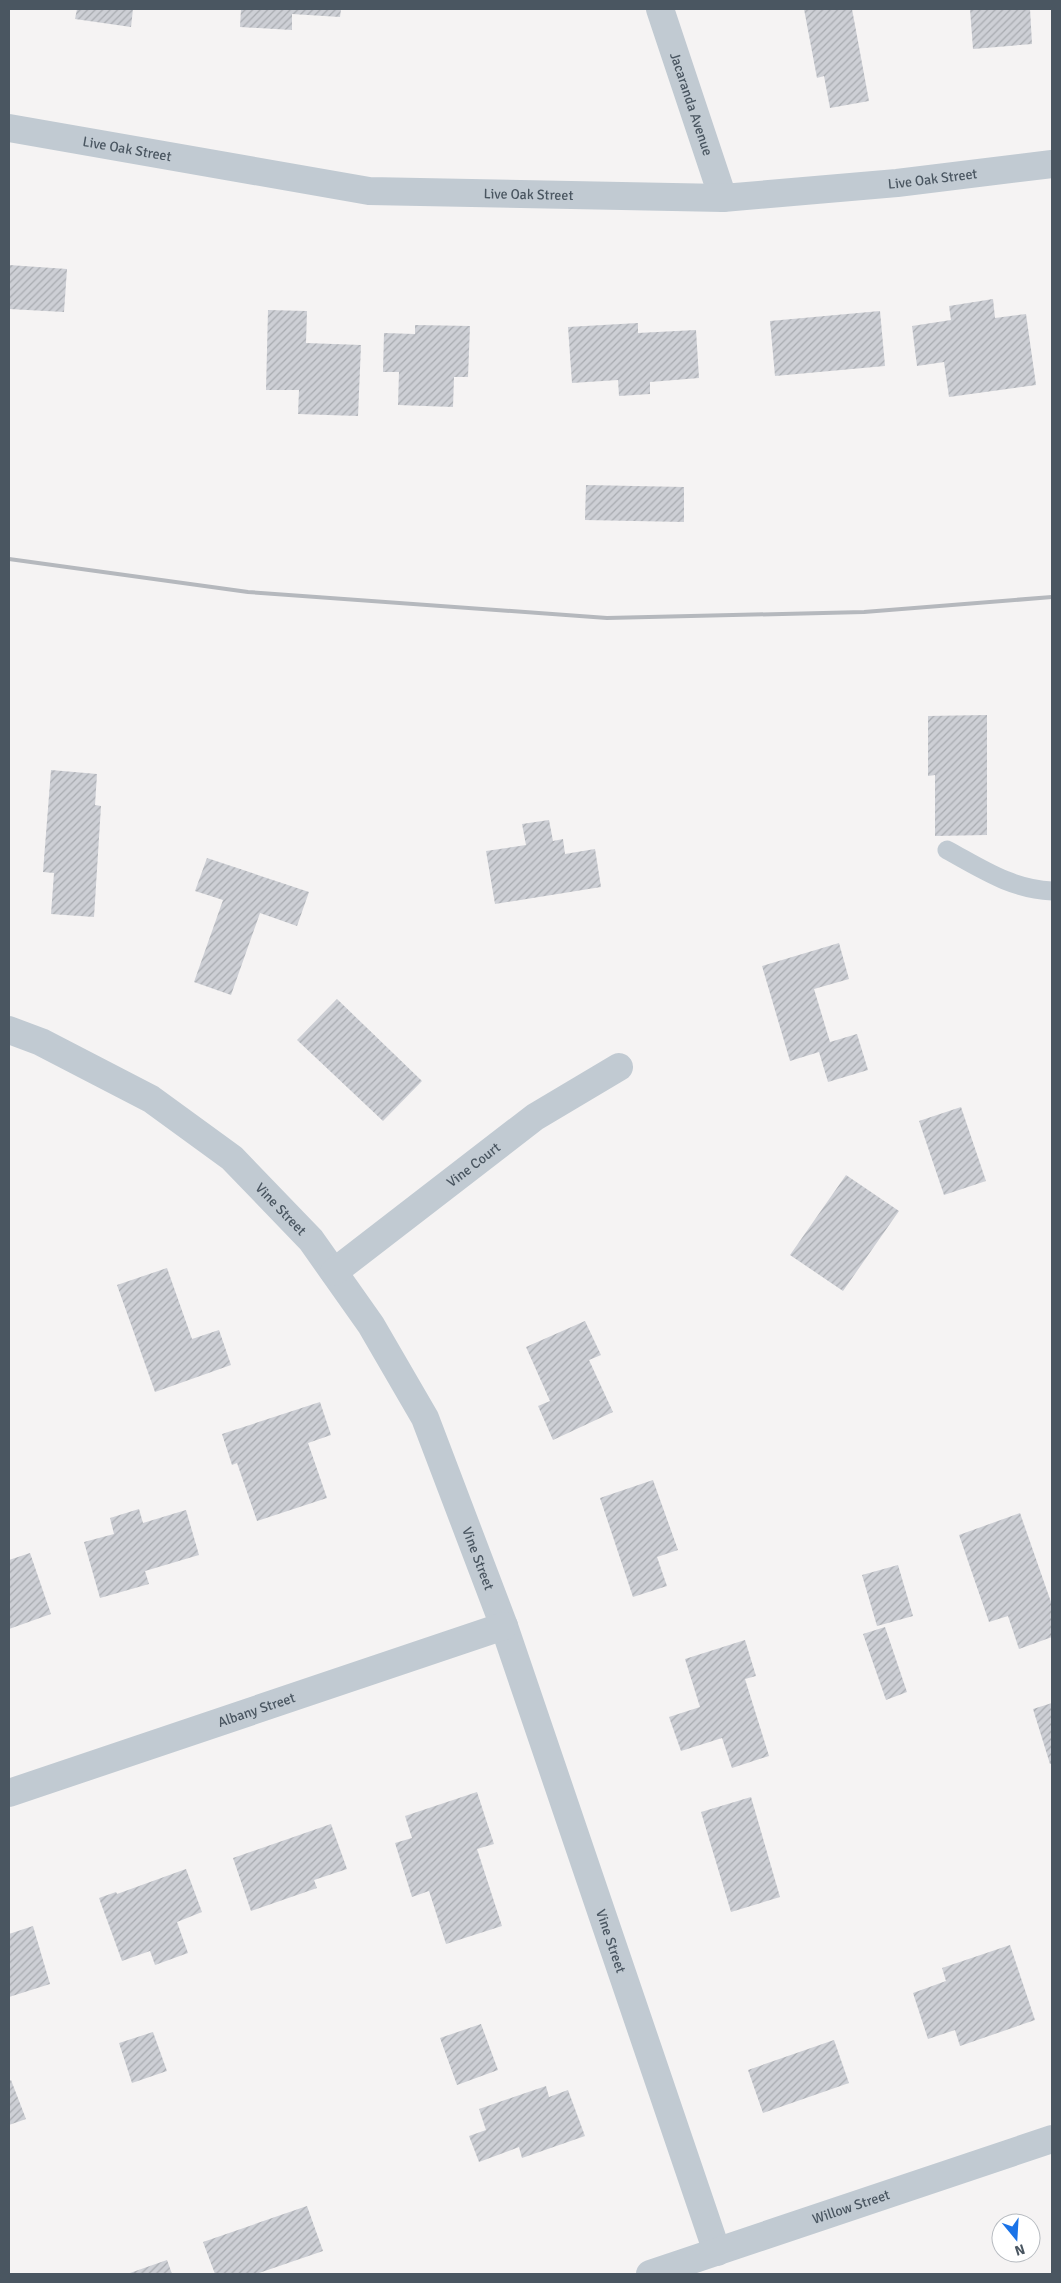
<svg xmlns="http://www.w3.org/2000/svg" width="1061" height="2283" font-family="Signika,sans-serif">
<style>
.building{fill:url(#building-hatch)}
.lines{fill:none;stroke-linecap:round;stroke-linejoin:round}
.lane{stroke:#c1cad2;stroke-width:19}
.street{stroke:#c1cad2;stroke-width:28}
.rail{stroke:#b5b8bd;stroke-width:4}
.labels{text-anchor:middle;stroke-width:4;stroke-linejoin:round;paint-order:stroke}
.street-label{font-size:14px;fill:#4a5661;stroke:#fff}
</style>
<defs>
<pattern id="building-hatch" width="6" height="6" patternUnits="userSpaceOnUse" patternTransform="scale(1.25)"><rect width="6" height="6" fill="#cdcfd5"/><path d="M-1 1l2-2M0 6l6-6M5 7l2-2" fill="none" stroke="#a8abb0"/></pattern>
</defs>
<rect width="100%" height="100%" fill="#f5f3f3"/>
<path class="building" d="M77,9h56l-2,18 -56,-8z
M241,9h100l-1,8 -48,-3v16l-52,-3z
M804,9h48l17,92 -39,7 -6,-32 -7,2z
M970,9h60l2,35 -59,5z
M9,265l58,4 -3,43 -55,-3z
M993,299l2,19 31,-4 10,71 -87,12 -5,-35 -27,4 -5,-40 39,-6 -2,-14z
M268,310l39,1 -1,32 55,2 -3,71 -60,-2 1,-24h-33z
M880,311l5,55 -110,10 -5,-55z
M638,323v10l58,-3 3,48 -49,4v12l-31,2 -1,-16 -46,3 -4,-56z
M415,325l55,1 -2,51h-14l-1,30 -55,-2 1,-33h-16l1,-39 31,1z
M586,485l98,2v35l-99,-2z
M987,715v120l-52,1v-61l-7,1v-60z
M51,770l46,4 -2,31 6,1 -7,111 -43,-3 3,-41 -11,-1z
M549,820l4,21 10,-2 2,15 30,-5 6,38 -106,17 -9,-53 40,-6 -4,-21z
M207,858l102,34 -12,34 -37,-13 -29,82 -37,-13 29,-82 -28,-9z
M839,943l10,36 -35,10 16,53 27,-8 11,36 -40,12 -9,-30 -29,9 -28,-95z
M337,999l85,82 -39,40 -86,-81z
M961,1107l25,74 -42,14 -25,-74z
M846,1175l53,36 -56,80 -53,-36z
M167,1268l25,71 27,-9 12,35 -76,27 -38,-107z
M585,1321l16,34 -12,5 24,52 -60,28 -15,-34 12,-5 -24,-54z
M320,1402l11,33 -23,8 19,55 -70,23 -20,-58 -5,2 -10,-31z
M653,1480l25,70 -21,7 10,29 -34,11 -33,-99z
M139,1509l4,14 43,-13 13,45 -54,16 4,13 -49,14 -16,-56 30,-8 -4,-16z
M1020,1513l32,92v32l-33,12 -11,-33 -19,6 -30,-87z
M30,1553l21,61 -42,15v-69z
M898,1565l15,51 -36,10 -15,-51z
M885,1627l22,65 -21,8 -23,-66z
M745,1640l11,36 -11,3 24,77 -37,12 -10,-30 -41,13 -12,-34 31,-10 -15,-48z
M1052,1703v61h-2l-17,-55z
M477,1792l17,52 -17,5 25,77 -56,18 -17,-53 -17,6 -17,-54 17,-5 -7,-22z
M751,1797l29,100 -49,15 -30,-100z
M331,1824l16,45 -33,11 3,8 -66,23 -18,-53z
M186,1869l16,43 -25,10 11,31 -33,12 -5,-14 -28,10 -23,-63 17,-6 1,2z
M33,1926l17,58 -41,13v-63z
M1010,1945l25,75 -75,26 -5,-16 -27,9 -15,-46 33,-12 -4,-13z
M481,2024l17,46 -41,15 -17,-47z
M153,2032l14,39 -35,12 -13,-40z
M834,2040l15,43 -86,30 -15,-43z
M11,2080l15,39 -17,6v-44z
M546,2086l3,11 19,-7 17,46 -63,22 -3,-11 -40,15 -10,-26 17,-6 -7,-21z
M307,2206l16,45 -67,23h-41l-12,-32z
M167,2260l5,14h-45z"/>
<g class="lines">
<path class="lane" d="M947,850c35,19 64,39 105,41"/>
<g class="street">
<path id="s1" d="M660,9l63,189"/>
<path id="s2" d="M9,128l360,63 354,7 174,-15 155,-19"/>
<path id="s3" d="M9,1030l32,12 110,57 81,59 79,82 60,85 54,93 79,208 213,626"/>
<path id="s4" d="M334,1272l201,-155 84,-50"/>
<path id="s5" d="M9,1793l495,-167"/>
<path id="s6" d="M650,2274l402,-135"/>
</g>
<path class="rail" d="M9,559l239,33 359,26 257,-6 188,-15"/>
</g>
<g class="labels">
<g class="street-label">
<text dy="5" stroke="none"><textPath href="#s1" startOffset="100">Jacaranda Avenue</textPath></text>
<text dy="5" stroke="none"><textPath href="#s2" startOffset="120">Live Oak Street</textPath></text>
<text dy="5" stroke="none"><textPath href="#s2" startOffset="930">Live Oak Street</textPath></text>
<text dy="5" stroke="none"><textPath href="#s2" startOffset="525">Live Oak Street</textPath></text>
<text dy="5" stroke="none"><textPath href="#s4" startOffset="176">Vine Court</textPath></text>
<text dy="5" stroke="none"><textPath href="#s3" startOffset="329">Vine Street</textPath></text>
<text dy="5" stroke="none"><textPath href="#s3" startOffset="734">Vine Street</textPath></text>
<text dy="5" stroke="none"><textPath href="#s5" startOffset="261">Albany Street</textPath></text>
<text dy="5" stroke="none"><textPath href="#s3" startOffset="1139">Vine Street</textPath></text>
<text dy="5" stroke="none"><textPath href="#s6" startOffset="212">Willow Street</textPath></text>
</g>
</g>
<rect width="1061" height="2283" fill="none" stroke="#4a5661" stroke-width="20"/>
<g transform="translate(1016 2238) rotate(162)"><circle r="24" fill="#ffffff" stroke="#b7bbc0"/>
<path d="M0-4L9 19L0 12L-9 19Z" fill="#1a73e8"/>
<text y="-8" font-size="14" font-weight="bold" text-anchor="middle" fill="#4a5661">N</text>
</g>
</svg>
